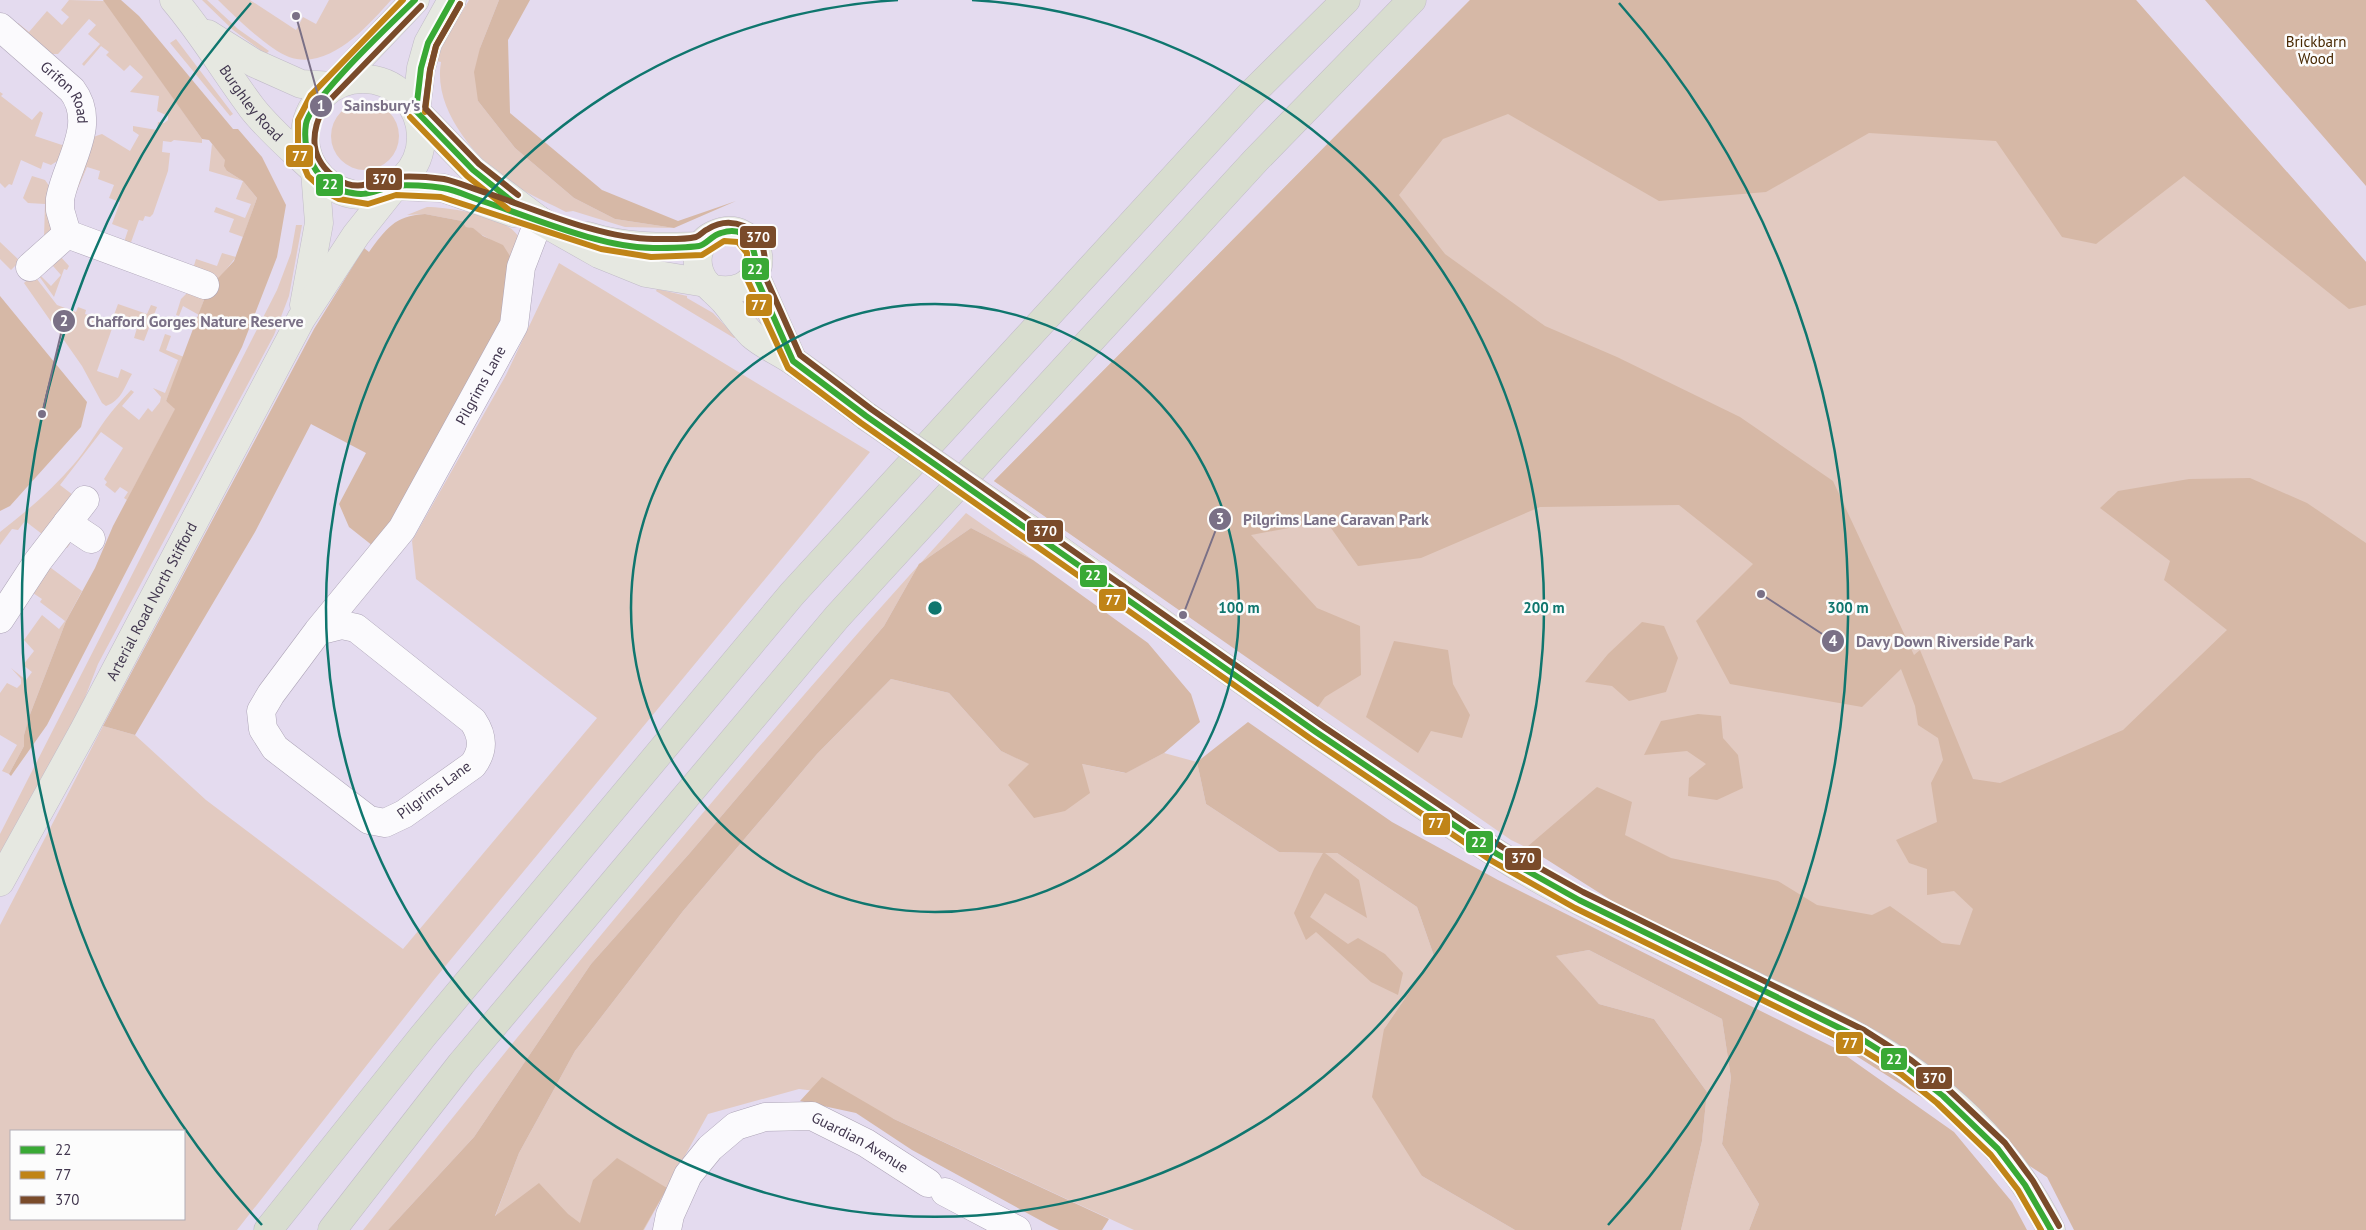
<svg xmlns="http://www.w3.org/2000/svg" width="2366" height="1230" font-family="'PT Sans',sans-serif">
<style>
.green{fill:#e2cac1;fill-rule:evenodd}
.forest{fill:#d6b8a6}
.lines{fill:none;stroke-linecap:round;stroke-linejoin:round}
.minor-casing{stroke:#ada4b7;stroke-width:29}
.major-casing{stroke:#c1bbc8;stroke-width:29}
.highway-casing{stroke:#c1bbc8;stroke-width:29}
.minor{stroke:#fbfafd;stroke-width:28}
.major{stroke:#e6e8e1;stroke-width:28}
.highway{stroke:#d8ddcf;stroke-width:28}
.major-bridge-casing{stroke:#c1bbc8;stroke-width:29;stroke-linecap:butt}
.major-bridge{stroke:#e6e8e1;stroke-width:28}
.bus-1-casing{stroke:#fcfcfc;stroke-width:10}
.bus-2-casing{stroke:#fcfcfc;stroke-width:10}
.bus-3-casing{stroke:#fcfcfc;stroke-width:10}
.bus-1{stroke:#39a935;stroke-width:6}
.bus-2{stroke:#c08417;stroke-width:6}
.bus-3{stroke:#7a4b2a;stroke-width:6}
.ring{fill:none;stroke:#0f766e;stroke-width:2.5}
.labels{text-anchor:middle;stroke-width:5;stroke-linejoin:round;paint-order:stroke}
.park-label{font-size:15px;fill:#472700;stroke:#fcfcfc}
.street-label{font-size:15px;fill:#41364e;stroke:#fcfcfc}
.centre{fill:#0f766e;stroke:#fcfcfc;stroke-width:2.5}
.ring-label{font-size:15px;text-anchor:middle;font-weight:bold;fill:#0f766e;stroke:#fcfcfc;stroke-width:5;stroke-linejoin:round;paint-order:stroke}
.leader{fill:none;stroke:#7a7086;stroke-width:2}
.callout-dot{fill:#7a7086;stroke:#fcfcfc;stroke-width:2}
.mark-label{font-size:15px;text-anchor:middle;font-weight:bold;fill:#fff}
.callout-label{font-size:16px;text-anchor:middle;font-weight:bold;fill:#7a7086;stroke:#fcfcfc;stroke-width:5;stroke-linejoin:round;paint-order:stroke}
.line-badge{stroke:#fcfcfc;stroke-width:2}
.badge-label{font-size:14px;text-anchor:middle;font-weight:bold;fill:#fff}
</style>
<rect width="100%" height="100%" fill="#e4dbef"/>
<path class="green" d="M69,0l36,1 97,138v4l-28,-3 -3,2 -8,-1 -1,11 8,1 -2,18 -15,43 -3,3 -5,-1 -2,5 -4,-1 -9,25 -6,-3 4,-12 -16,-6 8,-22 -11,-4 5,-13 -16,-6 2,-8 -13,-4 -11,26 -3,-1 20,-55 9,-3 28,17 9,-16 -6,-4v-5l24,4 1,-8 6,1 4,-3v-4l-11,-5 2,-15 -29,-4 13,-15 -13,-12 -6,6 -18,-16 3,-3 -8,-6 -17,20 -2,-2 18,-20 -12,-10 8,-9 -7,-6 -31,35h-9l-33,-29 2,-2 11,9 18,-21 15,14 7,-8 -8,-7z
M202,0h5l31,29 31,22 -3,3 -33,-24z
M218,0h32l46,30 7,-13 13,7 13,-24h62c-23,26 -62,71 -102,57 -21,-8 -55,-41 -71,-57z
M469,0h30l-19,48 -2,53 37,47 59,50 41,21 59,9 -49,-1 -52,-16 -7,1c-15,-8 -30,-14 -45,-23 -40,-23 -89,-77 -80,-127l-5,-1 8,-19z
M1470,0h666l230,262v968l-319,-53 -371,-256 -165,-81 -517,-359z
M176,39l57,75 -3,2 -60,-73z
M0,92l3,2 -2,2 31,24 8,-9 3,2 -8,23 27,9 3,-1 -6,16 -8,5 -8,-3 -2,7 -20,-9 -9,25 -3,-1 -4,4 -5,-5z
M331 136a34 34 0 1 1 68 0a34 34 0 1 1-68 0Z
M212,144l14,16 1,11 16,10 14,17 -14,39 -14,-5 5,-13 -20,-7 2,-5 29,11 6,-14 -15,-5 7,-18 -34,-10z
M32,176l13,4 5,7 2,43 -8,8 1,-34 -17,-1 -5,-5z
M427,207c22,0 82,9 92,31l-4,26c-11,-13 -16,-20 -31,-28 -7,-3 -9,-8 -18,-9l-4,-6 -37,-7 -18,1z
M296,225h6l-13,71 -15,39 -176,329 -28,72 -70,118v-20l277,-544 14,-37z
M0,242l20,19 -9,9 -11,-11z
M222,253l14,4 -19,24 -25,-9 4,-13 21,7z
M60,256l9,10 -2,4 -3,-1 -10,28 -15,-21 1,-1 11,11 10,-11 -8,-9z
M559,263l311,189 -437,529 -196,249h-237v-305l103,-199 32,9 71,65 197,149 194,-231 -181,-139 -4,-38 94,-166zM11,1131h173v88h-173z
M33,274l24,31 19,7 2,-5 8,3 -1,4 26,9 7,-19 29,10 4,-9 6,2 -13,34 -10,-3 3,-10 -22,-8 -18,51 21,7 3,-9 11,5c-8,13 -10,26 -26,32l-4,-3 -20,-37 -58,-83z
M657,289l30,7v2l26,15 24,25h-3l-78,-47z
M187,293h19l-7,22 -16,-9 -4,10 -3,-1 5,-16z
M165,334l6,2 -5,14 18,7 -18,44 10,7 -49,92 -3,-2 4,-6 -8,-5 -5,6 -10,-8 2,-3 -3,-3 19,-31 -22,-16 -41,53 13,10 -31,39 -17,-13 -7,9 -6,-1 -12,16v-13c27,-21 52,-42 74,-68 12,-14 21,-30 32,-45 7,-10 16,-19 25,-29l3,2 -12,14 17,14 9,-12 4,4 8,-10 1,-5 -8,-9 12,5 13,-33 -19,-9z
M966,513l67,47 -62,-32 -52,36 -35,62 -195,228 -98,110 -117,173 -86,93h-25c194,-244 392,-487 603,-717z
M63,540l7,4 -3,4 -5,-3 -15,20 35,26 -16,30 -37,96 -5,18v11l-15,28 -7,-3 15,-26 -17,-10v-42l7,-10 10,5 4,-4v-5l-10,-11 15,12 6,-8 -9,-7 11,-14 -10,-11 18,-25 17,14 6,-8 -25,-19 2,-3 -15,-10z
M891,679l58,14 52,58 29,13h52l43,9 39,-20 33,9 9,42 73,48 58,1 80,54 17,49 -50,73 38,147 93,54h-381l-294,-136 -41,-5 -91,25 -64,116h-162l13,-13 24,-64 56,-102 108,-140 134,-157z
M1589,950l133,69 9,59 -9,66 37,60 -10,26h-68l21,-89 5,-49 -53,-73 -55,-15 -44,-48z"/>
<path class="forest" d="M103,0h18l18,16 94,113h5l24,28 24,48 -9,52 -35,90 -195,378 -36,51 -2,-2 15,-28v-11l5,-18 37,-96 29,-53 18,-42 62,-117 -9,-8 42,-112 26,-28 23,-63 -14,-17 -16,-10 -3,-5 1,-6 -16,-20 -7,-1z
M499,0h31l-22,40 2,73 92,77 76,31 58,-20 -62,27 -59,-9 -41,-21 -59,-50 -37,-47 -4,-29 6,-24z
M1470,0h666l230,262v43l-17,4 -165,-133 -88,68 -34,-7 -66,-96 -127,-8 -103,59 -107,9 -151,-87 -65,25 -44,56 46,59 100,72 72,31 123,60 93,64 81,174 6,-5 53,129 27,4 123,-53 104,-100 -63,-50 6,-19 -70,-53 18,-17 71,-12 61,-1 57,25 59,40v687h-292l-27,-53 -520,-330 70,-60 35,15 -7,33 46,23 107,23 39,24 55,10 18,-9 52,37 18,2 13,-36 -19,-18 -27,4v-26l-18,-6 -13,-23 41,-18 -6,-39 12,-23 -5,-22 -20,-13 -3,-19 -14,-37 -39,38 -132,-23 -34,-63 57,-57 -74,-59 -139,2 -119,51 -63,8 -32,-45 -75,14 66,73 43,18 1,49 -36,22 -7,10 -324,-226z
M2205,0h161v186z
M425,214l37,7 4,6 7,1 10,8 20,9 12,19 -12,61 -67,120 -49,82 -14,19 -24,-19 -10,-23 27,-51 -55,-29 -56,108 -120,203 -32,-9 211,-397 50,-81 5,4c17,-23 25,-36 56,-38z
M0,296l87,106 -6,25 -71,79 -10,5z
M971,528l62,32 115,83 43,51 9,28 -36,31 -38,20 -44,-9 8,29 -25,18 -31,7 -26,-33 21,-21 -28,-13 -52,-58 -58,-14 -74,75 -134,157 -108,140 -56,102 -24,63 44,-33 29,31 12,9 13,-43 24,-22 50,30 -24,42h-255l86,-93 117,-173 98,-110 195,-228 35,-62z
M1642,622l22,4 14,32 -12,34 -37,9 -17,-15 -27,-4 23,-28z
M1394,641l54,9 5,34 17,31 -8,23 -31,-7 -13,22 -52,-36z
M1698,714l23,2 2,22 15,17 5,33 -26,12 -29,-4 1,-18 17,-14 -19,-13 -43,4 17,-34z
M1248,722l144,100 106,58 337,168 119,84 58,70 15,28h-278l10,-26 -37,-60 9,-66 -9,-59 -133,-69 -33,6 43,48 55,15 53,73 -5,49 -21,89h-166l-93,-54 -50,-79 12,-68 50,-73 -17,-49 -80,-54h-12l34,27 8,38 -42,-25 -15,24 38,27 10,-6 27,16 18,19 -5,22 -27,-13 -55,-50 -10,8 -12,-27 20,-44 9,-16 -44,-1 -73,-48 -9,-42z
M822,1077l72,42 215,100 -7,11h-43l-12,-6 -135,-74 -56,-37 -56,-12z"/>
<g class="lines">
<g class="minor-casing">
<g id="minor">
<path id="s1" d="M0,27l72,63c26,34 -5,72 -12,109v11l7,24 138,51"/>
<path d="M30,267l37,-33"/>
<path d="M67,523l24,16"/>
<path d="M0,619l38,-58 47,-61"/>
<path id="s2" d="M318,631l24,-6 14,3 117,93c10,15 11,29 0,44l-69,49 -19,9 -16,-3 -94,-72 -12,-19 -2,-18 10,-17 47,-63 84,-102 112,-204 7,-58 18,-47"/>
<path d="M945,1192l72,38"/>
<path id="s3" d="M667,1230l3,-15 18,-40 22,-27 26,-22 29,-9 47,-1 54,27 62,40"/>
</g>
</g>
<g class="major-casing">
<g id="major">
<path id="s4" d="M174,0c29,34 51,72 78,108 18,23 41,42 62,62"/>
<path d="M208,34l46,29 47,21 32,2"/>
<circle cx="363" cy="137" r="58"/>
<path d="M333,86l82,-86"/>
<path d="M416,111l57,59 66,50 60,34 47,19 60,10"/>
<path d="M416,111l5,-43 7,-25 24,-43"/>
<path d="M395,186l48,2 71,25"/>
<path d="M588,236c37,12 75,11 113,10"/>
<path d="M755,275l38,86"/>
<path d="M714,289c46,10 58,-40 28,-55 -9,-5 -20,-3 -29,1 -18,9 -19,30 -9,46 6,7 15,14 21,21 9,11 17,23 27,33 11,10 28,17 41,26 25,17 49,36 73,55"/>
<path d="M304,305l15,-82 -4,-52"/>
<path d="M1051,544c147,104 293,212 445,309 83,53 175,92 263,135 33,16 67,31 99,49 79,43 154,111 193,193"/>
<path id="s5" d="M0,882l84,-152 217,-411 55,-84 39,-49"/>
</g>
</g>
<g class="highway-casing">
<path id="highway" d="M268,1230l155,-194 369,-442 456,-497 98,-97
M332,1230l129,-166 376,-447 419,-457 156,-160"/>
</g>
<use href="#minor" class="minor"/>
<use href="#major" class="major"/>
<use href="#highway" class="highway"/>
<g class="major-bridge-casing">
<path id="major-bridge" d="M866,416l185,128"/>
</g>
<use href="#major-bridge" class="major-bridge"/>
<g class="bus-1-casing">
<path id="bus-1" d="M415,0c-22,22 -105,99 -109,124 -2,13 0,26 5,37 5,12 18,27 32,30 25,7 28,0 51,-5 11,-2 37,0 49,2 13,2 27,9 39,13 52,17 117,46 171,47 15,0 31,0 46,-2 7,-1 13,-11 22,-13 29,-10 37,20 34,42l38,86 73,55 450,316 181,122 82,46 281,138 46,29 37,29 55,53 27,36 26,45
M416,111l57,59 40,32
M416,111l5,-43 7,-25 24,-43"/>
</g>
<g class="bus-2-casing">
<path id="bus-2" d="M403,0l-92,95 -13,25v32l10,24 18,16 13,7 29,5 28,-9 45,2 160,52 50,8 51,-2 22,-14 14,1 9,11v26l41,89 73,55 450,316 181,122 83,47 281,138 45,28 36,29 54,52 27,35 23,40
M425,112l5,-42 6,-24 24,-42
M410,117l57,59 41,33"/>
</g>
<g class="bus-3-casing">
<path id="bus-3" d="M460,4l-24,42 -6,24 -5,38 54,56 39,31
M421,6l-97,100c-14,28 -15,53 13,73 23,15 37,0 58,-2 15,-1 34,0 49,2 14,3 29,10 43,14 50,17 115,46 167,46 13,0 29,1 42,-2 4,-1 7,-6 12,-8 11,-7 24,-8 36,-3 19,7 23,30 20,48l36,81 71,54 450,316 181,122 81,45 281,138 47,30 38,30 56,53 28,38 26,45"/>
</g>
<use href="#bus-1" class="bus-1"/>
<use href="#bus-2" class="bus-2"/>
<use href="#bus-3" class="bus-3"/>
</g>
<g class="ring">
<circle cx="935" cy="608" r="304"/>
<path d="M972 0A609 609 0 1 1 898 0"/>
<path d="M262 1225A913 913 0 0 1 251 3M1619 3A913 913 0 0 1 1608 1225"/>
</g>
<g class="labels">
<g class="park-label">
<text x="2316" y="47">Brickbarn<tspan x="2316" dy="17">Wood</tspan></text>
</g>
<g class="street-label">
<text dy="5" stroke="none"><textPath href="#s1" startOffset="94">Grifon Road</textPath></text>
<text dy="5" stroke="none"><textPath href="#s4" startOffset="129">Burghley Road</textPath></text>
<text dy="5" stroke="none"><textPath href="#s2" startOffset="911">Pilgrims Lane</textPath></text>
<text dy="5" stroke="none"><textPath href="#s5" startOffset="319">Arterial Road North Stifford</textPath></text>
<text transform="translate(434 790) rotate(-36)" y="5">Pilgrims Lane</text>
<text dy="5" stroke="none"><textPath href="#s3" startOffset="260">Guardian Avenue</textPath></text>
</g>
</g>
<circle cx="935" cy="608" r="8" class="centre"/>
<g class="ring-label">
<text x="1239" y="613">100 m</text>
<text x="1544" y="613">200 m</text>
<text x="1848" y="613">300 m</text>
</g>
<path class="leader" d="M296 16L321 106M42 414L64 321M1183 615L1220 519M1761 594L1833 641"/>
<g class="callout-dot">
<circle cx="296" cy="16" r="5"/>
<circle cx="42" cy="414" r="5"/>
<circle cx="1183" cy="615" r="5"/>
<circle cx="1761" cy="594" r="5"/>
<circle cx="321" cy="106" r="12"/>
<circle cx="64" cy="321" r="12"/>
<circle cx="1220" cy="519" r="12"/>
<circle cx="1833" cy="641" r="12"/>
</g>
<g class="mark-label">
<text x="321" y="111">1</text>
<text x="64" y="326">2</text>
<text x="1220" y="524">3</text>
<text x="1833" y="646">4</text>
</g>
<g class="callout-label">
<text x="382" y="111">Sainsbury's</text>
<text x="195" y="327">Chafford Gorges Nature Reserve</text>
<text x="1336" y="525">Pilgrims Lane Caravan Park</text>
<text x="1945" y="647">Davy Down Riverside Park</text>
</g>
<g class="line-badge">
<rect x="285" y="144" width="29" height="24" rx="5" fill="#c08417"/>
<rect x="365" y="167" width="38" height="24" rx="5" fill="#7a4b2a"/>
<rect x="315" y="173" width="29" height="24" rx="5" fill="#39a935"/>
<rect x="739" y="225" width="38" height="24" rx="5" fill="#7a4b2a"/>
<rect x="741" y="257" width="29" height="24" rx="5" fill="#39a935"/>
<rect x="745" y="293" width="28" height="24" rx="5" fill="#c08417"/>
<rect x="1026" y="519" width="38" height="24" rx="5" fill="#7a4b2a"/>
<rect x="1079" y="564" width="29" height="24" rx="5" fill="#39a935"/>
<rect x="1098" y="588" width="29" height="24" rx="5" fill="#c08417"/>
<rect x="1422" y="812" width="29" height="24" rx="5" fill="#c08417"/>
<rect x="1465" y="830" width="29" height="24" rx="5" fill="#39a935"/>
<rect x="1504" y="847" width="38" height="24" rx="5" fill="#7a4b2a"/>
<rect x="1835" y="1031" width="29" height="24" rx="5" fill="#c08417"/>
<rect x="1880" y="1047" width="28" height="24" rx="5" fill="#39a935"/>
<rect x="1915" y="1066" width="38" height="24" rx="5" fill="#7a4b2a"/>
</g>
<g class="badge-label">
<text x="300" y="161">77</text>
<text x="384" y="184">370</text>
<text x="330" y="189">22</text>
<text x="758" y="242">370</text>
<text x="755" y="274">22</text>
<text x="759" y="310">77</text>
<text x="1045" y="536">370</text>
<text x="1093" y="580">22</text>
<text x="1113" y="605">77</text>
<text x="1436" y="828">77</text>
<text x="1479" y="847">22</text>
<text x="1523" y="863">370</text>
<text x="1850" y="1048">77</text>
<text x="1894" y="1064">22</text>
<text x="1934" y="1083">370</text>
</g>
<rect x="10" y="1130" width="175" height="90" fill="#fcfcfc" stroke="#b1adb6"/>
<rect x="20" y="1146" width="25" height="8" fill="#39a935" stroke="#b1adb6"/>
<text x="55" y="1155" font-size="15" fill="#41364e">22</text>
<rect x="20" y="1171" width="25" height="8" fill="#c08417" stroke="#b1adb6"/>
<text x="55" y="1180" font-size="15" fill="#41364e">77</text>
<rect x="20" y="1196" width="25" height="8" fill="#7a4b2a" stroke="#b1adb6"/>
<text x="55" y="1205" font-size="15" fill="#41364e">370</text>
</svg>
